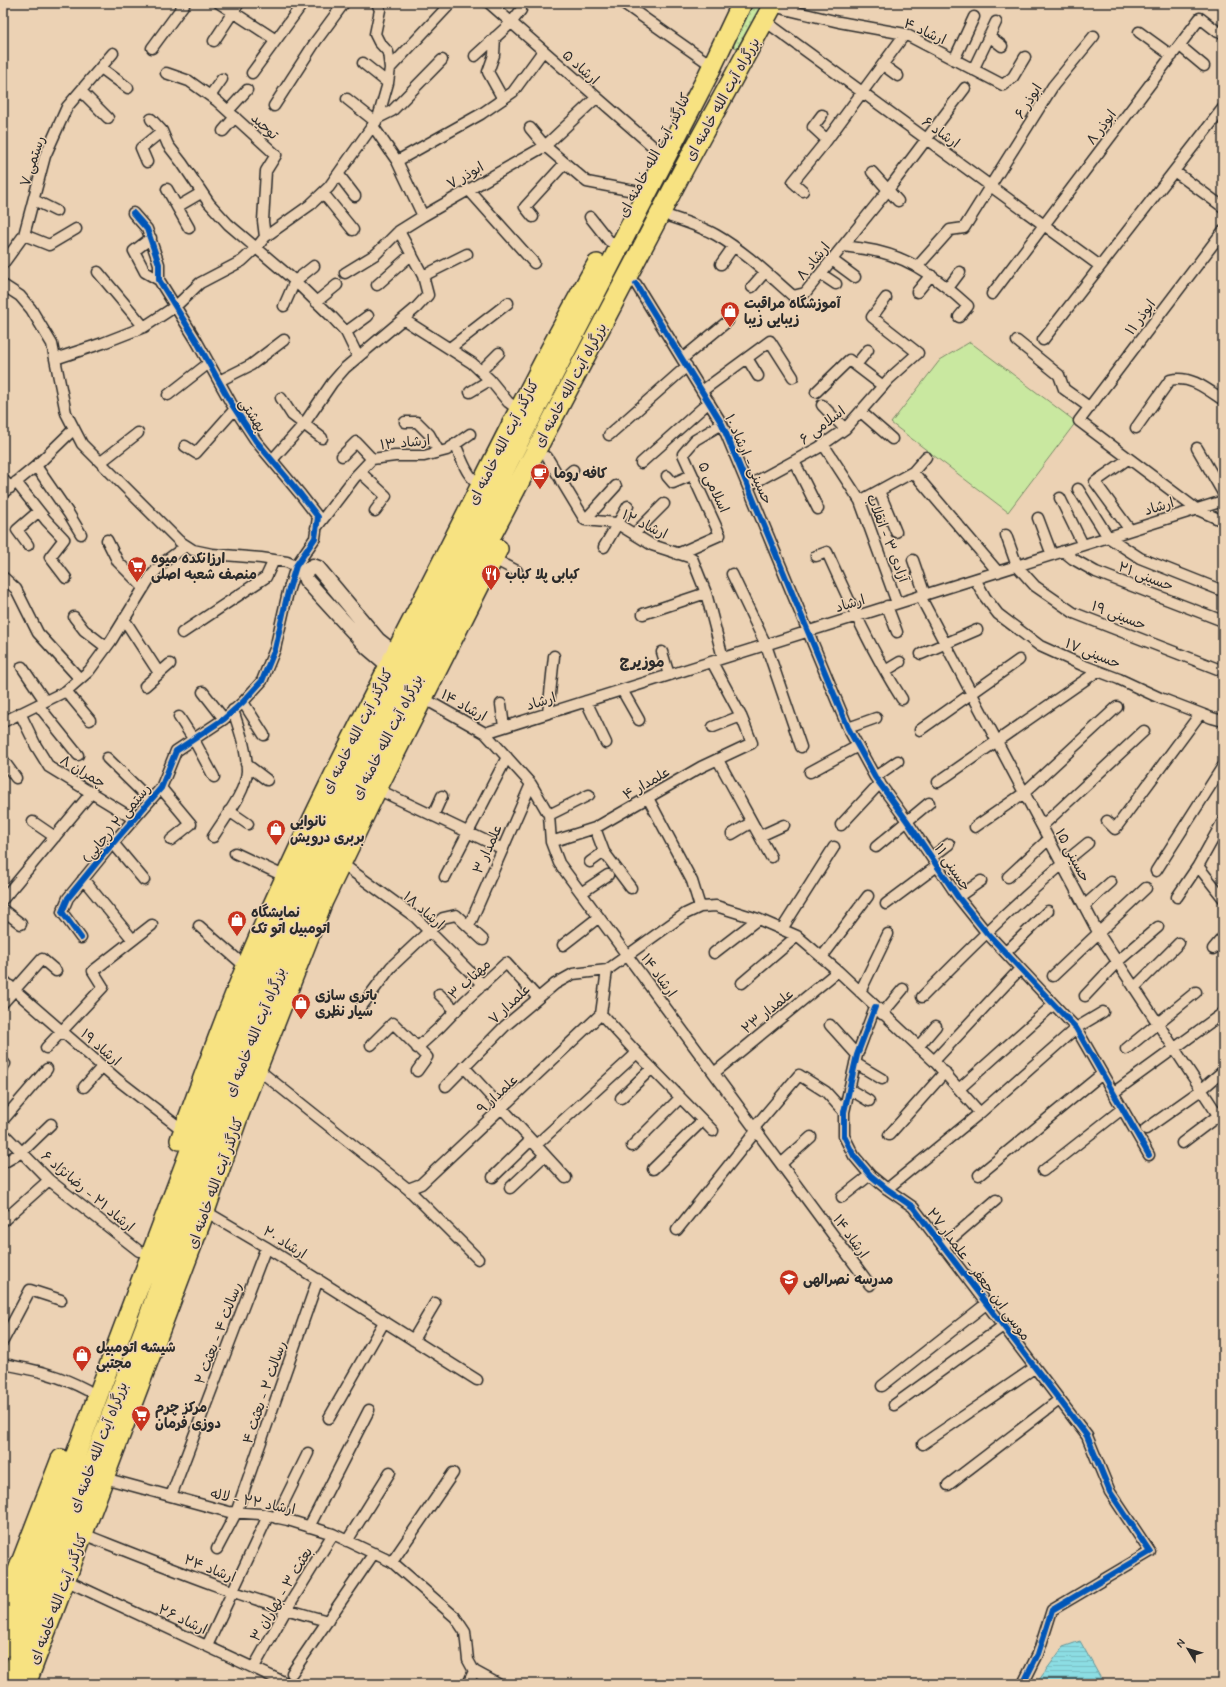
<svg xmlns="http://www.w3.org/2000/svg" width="1226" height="1687" font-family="Mynerve,'Playpen Sans Arabic',sans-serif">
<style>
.grass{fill:url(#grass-dots);stroke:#7a8a66}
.garden{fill:#c9e8a0;stroke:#7a8a66}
.water{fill:url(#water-rules);stroke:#659699}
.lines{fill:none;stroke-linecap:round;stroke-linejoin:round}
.street-casing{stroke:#2b2b2b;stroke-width:13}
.secondary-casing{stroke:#2b2b2b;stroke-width:17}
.highway-casing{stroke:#2b2b2b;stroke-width:22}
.street{stroke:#ecd2b4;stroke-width:10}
.secondary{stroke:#ecd2b4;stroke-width:14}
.highway{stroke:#f7e281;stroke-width:19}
.cycleway-casing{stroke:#ecd2b4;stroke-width:8}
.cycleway{stroke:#0057b8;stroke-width:6}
.labels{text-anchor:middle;stroke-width:3;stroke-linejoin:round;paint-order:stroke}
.street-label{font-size:14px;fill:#2b2b2b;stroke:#ecd2b4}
.poi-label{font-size:14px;font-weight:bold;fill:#2b2b2b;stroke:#ecd2b4;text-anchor:start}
.neighbourhood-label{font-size:15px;font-weight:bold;fill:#2b2b2b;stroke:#ecd2b4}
</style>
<defs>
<pattern id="grass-dots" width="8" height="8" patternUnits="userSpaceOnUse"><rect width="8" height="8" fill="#c9e8a0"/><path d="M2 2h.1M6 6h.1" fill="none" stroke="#adc78a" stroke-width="1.8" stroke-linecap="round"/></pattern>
<pattern id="water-rules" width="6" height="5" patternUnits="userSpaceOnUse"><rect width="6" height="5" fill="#8cdde3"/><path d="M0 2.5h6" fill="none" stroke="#79bec3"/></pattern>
</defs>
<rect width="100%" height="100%" fill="#ecd2b4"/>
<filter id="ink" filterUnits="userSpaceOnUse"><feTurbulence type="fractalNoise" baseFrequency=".025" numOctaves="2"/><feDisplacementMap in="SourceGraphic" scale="8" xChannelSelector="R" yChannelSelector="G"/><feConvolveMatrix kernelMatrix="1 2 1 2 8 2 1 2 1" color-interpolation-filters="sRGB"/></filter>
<g filter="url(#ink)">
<path class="grass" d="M749,3h15l-27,45 -9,-4z"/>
<path class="garden" d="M970,342l106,80 -68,90 -117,-89 49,-63z"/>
<path class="water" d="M1080,1641l24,43h-68l27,-37z"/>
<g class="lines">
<g class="street-casing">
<path id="street" d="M219,3l57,37
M489,3l168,147
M623,3l81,57
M772,6l67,16 66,12 98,51 10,-8 12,-20
M765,21l335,245
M1139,32l33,24
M989,36l13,10
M495,37l-1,18 -6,17 15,27
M214,41l25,-38
M1180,46l24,20
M152,48l33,-45
M475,56l36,-33 10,-13
M954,60l20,-43
M363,63l25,20
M883,65l15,11
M101,68l27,20
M390,68l61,-65
M973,70l23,-48
M166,73l23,8 28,20 59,54 -10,16 -3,50 2,16
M252,73l51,-70
M81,91l27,27
M210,96l12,-17
M347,99l29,23
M274,106l42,-65 28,-38
M228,111l19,-21
M822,115l-9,12 14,13
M378,118l14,-7 50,-51
M151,119l11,12 6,14 14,18 27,40 19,21 67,57 37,36 14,15 12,25
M373,126l24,35 26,55
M530,128l15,18 42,36 47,9
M223,131l12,-14
M397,161l84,-47 32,-22 30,-41
M147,162l-6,-14 21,-17
M1174,171l49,36
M872,172l26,29
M339,175l16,21
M167,189l22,39
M468,189l66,74
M803,191l-10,-9 34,-42 78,-106
M323,193l30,37
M34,200l22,11
M177,207l24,-14
M533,217l-8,-10 40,-44
M590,217l19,24
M671,217c15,5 31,10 45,18 28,16 53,40 77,61l12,-3 83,-103 77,-102
M1223,231l-144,190 117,88 27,12
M24,235l25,10 27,-16
M151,238l-17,13 11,21 14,8
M844,246c12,2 24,3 36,6 34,8 63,31 88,54l-9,11
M832,260l23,17
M3,264l21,-29 21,-79 22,-49 46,-54
M721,264l12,-17
M917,267l33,-37 14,-2 89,-142 41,-50
M98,272l46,55
M345,273l31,-19 23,-23 24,-15 122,-70 51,-48
M821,274l15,10
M423,276l44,-22
M636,284l86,140 126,304 27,49 32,44 51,76 28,35 90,96 73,127
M3,285l17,11 11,13 21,35 14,69 16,31 97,97 14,9 19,4 49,4 26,4 13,6
M377,285l35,-31
M752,287l13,-15
M948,288l12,-16
M917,292l14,-17
M992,294l208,-276 18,14
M316,302l21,-17
M284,306l11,-25 19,-15
M403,319l69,44 18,17 18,22 11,8
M346,332l22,-16
M1043,340l180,-232
M1017,341l42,34 5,14 25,18
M450,348l58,-45
M747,358l11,18
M55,359l48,-16 41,-16 32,-21 24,-23 42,-22 15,-14 8,-10 45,-32 19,-18 49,-69 10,-35 2,-15 -2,-16 -9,-10 -4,-8 5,-24 -3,-7
M682,359l46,-38
M856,365l12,-15
M481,371l18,-18
M219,381l32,-16 33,-25
M702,391l68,-50 23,36
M470,392l20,-12
M816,392l33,-32 34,26
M168,395l41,-32
M281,398l11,17 30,23
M822,405l23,24
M861,412l31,27
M405,422h12l12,12 10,18
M1136,428l34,-48c20,-5 37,9 53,20
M609,435l78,-69
M455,444c7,15 11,33 26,41
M823,444l37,57 37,102
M185,446l11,7 39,-44
M1197,448l26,45
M342,456l14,-14 16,17
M547,457l38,63 31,3 36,22 40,13 14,35 17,65
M1128,459l-33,23 35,48
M272,460l32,-36 28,-41 13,-15 71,-60 12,-13 -5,-19 -24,-45
M794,461l24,48
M101,462l37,-29
M641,463l68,-61
M36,466l33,48 12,20
M360,472l26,24 -11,15
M913,472l85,100
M667,476l6,7 19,-8
M3,479l7,9
M561,481l12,-11
M16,482l30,38 18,19 -14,18 16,21
M748,486l70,-38 27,-19 44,-50 29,-26 -46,-36 14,-19
M1078,489l30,48 32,21 83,33
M879,491l17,41
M3,493l33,-27 38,-37
M1060,498l23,47
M860,501l53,-29 13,-15
M1038,518l14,37
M585,520l31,-34
M316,528l39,-51 17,-18 23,-3h29l23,-6 23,-16
M635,533l29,-29
M1006,535l11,31 18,20 39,27 149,58
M107,540l11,22 26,26
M28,545l-11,-15 22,-19
M604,547l24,-41
M1063,551l10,8 23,13 127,49
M677,554l43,-19 -37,-81 12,-14 27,-16
M816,556l11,-4c23,51 45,100 75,147
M494,559l23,12
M913,560l12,35
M732,574l34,71 35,102
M3,577l13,12 22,44 42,46
M975,579l10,18 13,17 42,32 42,19 37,14 41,19 52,20 11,3
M920,596l179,338 119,181
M887,606l10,26
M643,614l63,-21
M74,617l10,13 22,17
M124,619l35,54
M182,633l84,-56 8,-17
M662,652l7,23
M921,654l56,-24
M22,667l23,34
M885,671l15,-9
M145,686l25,-22
M622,690l17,30
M66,691l24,29
M203,692l21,27
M423,698l62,35 46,51 18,31 2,27 8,21 311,422
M586,701l20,42
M243,702l21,33
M501,704l3,23
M38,705l40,50
M20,713l16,33 13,21 85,52
M548,713l6,-57
M179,717l15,23 20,37
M3,722l63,-31 23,-20 22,-30 40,-65 13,-14 22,-16
M713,727l28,-11
M848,728l28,-10
M920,730l99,-70
M485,733l738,-232
M107,758l43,42
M3,760l13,18
M718,760l53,97
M246,764l21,16
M810,772l48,-26
M875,777l23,-16
M938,782l160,-111
M161,788l30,36 -20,16
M377,789l126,60
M648,798l44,83 8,26
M229,811l19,13
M549,815l40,-20
M433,816l9,-20
M1107,821l8,8 85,-115
M33,822l22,15
M841,825l39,-42
M1042,826l102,-95
M975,827l49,-34 93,-86
M595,828l9,24 27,36
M732,834l20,-12
M760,836l24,-11
M213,837c11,-18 33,-45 34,-66 0,-21 -8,-42 -14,-61
M551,842l44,-14 106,-61 51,-24 -11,-27 -29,-54
M113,843l31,37
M876,847l53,-44
M235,853l51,24
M932,857l17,-13
M590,862l14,-10
M341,863l74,54 68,68
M1198,866l25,32
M1156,871l67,-105
M445,877l62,-120
M1008,877l41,-38
M83,879l50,61
M581,893l27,-18
M958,897l23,-16
M1177,897l21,-31 25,-45
M3,899l89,-107
M886,904l51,-38
M1084,906l27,-24
M3,910l18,14
M199,926l47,41
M469,926l62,-142
M782,929l52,-82
M81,938l-19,-26 6,-14 39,-48 54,-62 15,-37 48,-32 19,-17 19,-21 13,-32 13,-57 8,-26 19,-28 3,-21 -17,-22 -45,-54 -25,-38 -35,-63 -37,-60v-16l-12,-35 -14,-16
M563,945l36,-28
M1213,949l10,-12
M1006,952l42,-41
M714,953l44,-34
M822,957l46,-61
M1053,976l93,-88
M3,980l115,100 66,51
M742,983l55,-47
M1134,988l45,-45
M860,992l28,-58
M439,994l17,17
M1085,996l32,-34 41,-35
M922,997c53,-54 106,-106 166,-154
M3,1003l39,-44 14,12
M361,1007l30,-40 52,-49 13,-3 27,25
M875,1007l-18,48 -13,57v24l10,20 16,19 17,14 26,18 174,229 23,56 40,60 -98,58 -14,44 -15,30
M882,1014l21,-25
M830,1025l27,30
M371,1045l22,-22 34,34 -10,14
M918,1047l18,-21
M46,1048l57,-61 -10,-16 59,-46
M417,1048l23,-21 25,-26 41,-38 31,34
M1126,1049l70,-57
M934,1061l86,-92
M855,1063l27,16
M3,1066l2,-2
M255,1067l153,122 70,70
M464,1067l102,111
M714,1073l124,-102
M446,1086l59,-60 50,-42 18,-10 34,-4
M84,1087l18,-20
M849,1089l20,12
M959,1089l94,-84
M1113,1093l110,-80
M621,1098l31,-30
M3,1120l44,-51
M754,1128l45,-53 27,17 18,20
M1146,1129l55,-39 22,-19
M713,1131l-76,-78 -36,-39 6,-44 78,-56 15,-7 16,-1 42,13 39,17 41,35 96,90 46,52
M3,1133l46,47 90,71
M889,1135l56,-63
M1182,1143l41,-31
M536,1145l101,-92
M632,1146l48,-48
M3,1163l19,-11 29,-28
M781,1164l30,-27
M653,1169l49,-48
M1043,1171l79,-62
M979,1175l123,-101
M493,1177l38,-37
M510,1188l35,-33
M408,1189l13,-5 180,-170
M887,1189l93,-76 96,-85 27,-16
M842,1197l28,-22
M205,1211l61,36 211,133
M3,1221l46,-41
M677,1230l79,-99
M943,1246l53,-46
M413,1340l22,-37
M3,1341l27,-51 31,10
M3,1364c32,6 54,10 84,26
M882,1386l104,-82
M894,1405l109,-79
M329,1418l55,-96
M923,1444l111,-76
M104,1478l125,34 31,2 28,6 45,14 59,28 63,55 10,15 3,28 6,11 24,13
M948,1485l111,-85
M171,1496l95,-249
M276,1518l32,-65
M309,1527l60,-117
M83,1534c81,32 161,65 245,87
M347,1541l43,-69
M217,1549l19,-36 82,-234
M392,1562l61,-89
M3,1573l12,5
M65,1580l223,104
M207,1646l61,-130
M254,1667l32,-57 47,-76
M292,1673l82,-120
M468,1684l6,-13"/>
</g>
<g class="secondary-casing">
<path id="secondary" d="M395,671l-27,-23 -62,-68 -1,-4 1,-6 7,-4 5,2 60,72 24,19"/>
</g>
<g class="highway-casing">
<path id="highway" d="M180,1140c22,-58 42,-116 66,-173 51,-122 111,-239 171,-356 60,-116 116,-234 180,-347
M3,1609l58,-150
M3,1648l191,-508 49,-127 54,-130 169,-339 241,-467 35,-74
M8,1684l139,-362 47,-136 116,-289 31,-70 127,-247 215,-410 91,-167
M26,1684l179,-473 33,-94 85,-216 54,-112 121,-240"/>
</g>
<use href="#street" class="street"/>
<use href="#secondary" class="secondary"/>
<use href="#highway" class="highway"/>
<g class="cycleway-casing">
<path id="cycleway" d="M636,284l86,140 126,304 27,49 32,44 51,76 28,35 90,96 73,127
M81,938l-19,-26 6,-14 39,-48 54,-62 15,-37 48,-32 19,-17 19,-21 13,-32 13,-57 8,-26 19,-28 3,-21 -17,-22 -45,-54 -25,-38 -35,-63 -37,-60v-16l-12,-35 -14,-16
M875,1007l-18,48 -13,57v24l10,20 16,19 17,14 26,18 174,229 23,56 40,60 -98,58 -14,44 -15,30"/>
</g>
<use href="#cycleway" class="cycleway"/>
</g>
</g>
<defs>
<g id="shop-pin" transform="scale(1)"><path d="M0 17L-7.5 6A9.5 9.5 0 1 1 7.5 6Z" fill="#c8321e" stroke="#ecd2b4"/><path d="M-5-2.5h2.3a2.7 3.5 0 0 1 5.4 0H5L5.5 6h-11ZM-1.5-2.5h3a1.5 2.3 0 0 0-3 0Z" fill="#fff"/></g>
<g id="cafe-pin" transform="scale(1)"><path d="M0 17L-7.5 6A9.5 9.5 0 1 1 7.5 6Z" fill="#c8321e" stroke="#ecd2b4"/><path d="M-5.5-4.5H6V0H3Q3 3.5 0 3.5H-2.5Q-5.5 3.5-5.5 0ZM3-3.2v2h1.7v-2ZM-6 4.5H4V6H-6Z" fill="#fff"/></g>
<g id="supermarket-pin" transform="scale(1)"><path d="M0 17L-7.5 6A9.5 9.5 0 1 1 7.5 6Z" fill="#c8321e" stroke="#ecd2b4"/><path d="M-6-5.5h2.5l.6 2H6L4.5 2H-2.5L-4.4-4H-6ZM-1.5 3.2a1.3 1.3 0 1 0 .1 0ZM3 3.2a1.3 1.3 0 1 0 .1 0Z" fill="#fff"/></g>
<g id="restaurant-pin" transform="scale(1)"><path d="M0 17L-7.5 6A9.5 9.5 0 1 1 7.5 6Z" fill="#c8321e" stroke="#ecd2b4"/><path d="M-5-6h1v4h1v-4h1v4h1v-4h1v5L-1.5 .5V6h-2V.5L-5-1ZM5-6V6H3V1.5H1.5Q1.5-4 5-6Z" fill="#fff"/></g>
<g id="school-pin" transform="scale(1)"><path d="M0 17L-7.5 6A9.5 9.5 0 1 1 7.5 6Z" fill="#c8321e" stroke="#ecd2b4"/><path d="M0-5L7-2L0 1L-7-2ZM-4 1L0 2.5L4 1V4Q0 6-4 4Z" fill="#fff"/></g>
</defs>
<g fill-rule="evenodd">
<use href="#shop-pin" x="730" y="311"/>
<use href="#cafe-pin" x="540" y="473"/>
<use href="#supermarket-pin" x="137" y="566"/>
<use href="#restaurant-pin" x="491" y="574"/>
<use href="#shop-pin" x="276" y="829"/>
<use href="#shop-pin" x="237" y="920"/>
<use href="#shop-pin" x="301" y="1003"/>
<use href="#school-pin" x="789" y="1279"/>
<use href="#shop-pin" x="82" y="1355"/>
<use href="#supermarket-pin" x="141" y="1415"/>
</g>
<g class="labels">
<g class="street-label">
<text transform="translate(925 31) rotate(24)" y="5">ارشاد ۴</text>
<text transform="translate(581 67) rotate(42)" y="5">ارشاد ۵</text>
<text transform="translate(722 99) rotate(-61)" y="5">بزرگراه آیت الله خامنه ای</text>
<text transform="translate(1028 101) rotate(-58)" y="5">ابوذر ۶</text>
<text transform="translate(265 126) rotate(43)" y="5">توحید</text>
<text transform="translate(1101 127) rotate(-53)" y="5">ابوذر ۸</text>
<text transform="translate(941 132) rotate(36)" y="5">ارشاد ۶</text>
<text transform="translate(654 155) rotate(-62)" y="5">کنارگذر آیت الله خامنه ای</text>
<text transform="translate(32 161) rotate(-72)" y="5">رستمی ۷</text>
<text transform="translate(465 175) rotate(-30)" y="5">ابوذر ۷</text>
<text transform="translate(813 261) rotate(-51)" y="5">ارشاد ۸</text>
<text transform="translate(1140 317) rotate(-53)" y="5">ابوذر ۱۱</text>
<text transform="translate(570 385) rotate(-62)" y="5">بزرگراه آیت الله خامنه ای</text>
<text transform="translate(253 415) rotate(57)" y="5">بهشتی</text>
<text transform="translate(822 425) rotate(-37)" y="5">اسلامی ۶</text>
<text transform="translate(405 442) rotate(-6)" y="5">ارشاد ۱۳</text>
<text transform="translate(503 442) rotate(-63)" y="5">کنارگذر آیت الله خامنه ای</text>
<text transform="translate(749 459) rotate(66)" y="5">حسینی - ارشاد ۱۰</text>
<text transform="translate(714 487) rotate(65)" y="5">اسلامی ۵</text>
<text transform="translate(1159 506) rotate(-17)" y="5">ارشاد</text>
<text transform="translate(645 524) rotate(26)" y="5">ارشاد ۱۲</text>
<text transform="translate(888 538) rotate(69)" y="5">آزادی ۳ - انقلاب</text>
<text transform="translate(1146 576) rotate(21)" y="5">حسینی ۲۱</text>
<text transform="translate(850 603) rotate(-17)" y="5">ارشاد</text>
<text transform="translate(1119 615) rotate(21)" y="5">حسینی ۱۹</text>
<text transform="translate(1093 653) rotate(22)" y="5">حسینی ۱۷</text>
<text transform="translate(541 701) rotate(-17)" y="5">ارشاد</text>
<text transform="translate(464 705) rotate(29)" y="5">ارشاد ۱۴</text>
<text transform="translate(357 731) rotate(-63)" y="5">کنارگذر آیت الله خامنه ای</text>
<text transform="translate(387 737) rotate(-63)" y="5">بزرگراه آیت الله خامنه ای</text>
<text transform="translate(83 771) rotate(31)" y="5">چمران ۸</text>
<text transform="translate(646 783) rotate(-30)" y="5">علمدار ۴</text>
<text transform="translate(116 823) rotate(-50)" y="5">رستمی ۲ (رجایی)</text>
<text transform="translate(487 849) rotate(-66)" y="5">علمدار ۳</text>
<text transform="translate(1073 855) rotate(62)" y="5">حسینی ۱۵</text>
<text transform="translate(953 867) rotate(56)" y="5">حسینی ۱۱</text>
<text transform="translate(424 910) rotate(41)" y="5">ارشاد ۱۸</text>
<text transform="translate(659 975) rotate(54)" y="5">ارشاد ۱۴</text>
<text transform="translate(469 979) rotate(-43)" y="5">مهتاب ۳</text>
<text transform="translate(509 1004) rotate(-43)" y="5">علمدار ۷</text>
<text transform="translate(767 1011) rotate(-39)" y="5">علمدار ۲۳</text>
<text transform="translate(255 1032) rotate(-68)" y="5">بزرگراه آیت الله خامنه ای</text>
<text transform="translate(101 1047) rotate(41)" y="5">ارشاد ۱۹</text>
<text transform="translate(497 1094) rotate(-43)" y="5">علمدار ۹</text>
<text transform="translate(215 1183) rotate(-70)" y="5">کنارگذر آیت الله خامنه ای</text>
<text transform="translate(88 1191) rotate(40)" y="5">ارشاد ۲۱ - رضانژاد ۶</text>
<text transform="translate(851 1236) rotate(54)" y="5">ارشاد ۱۴</text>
<text transform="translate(285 1242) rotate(32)" y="5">ارشاد ۲۰</text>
<text transform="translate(979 1274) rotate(53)" y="5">موسی ابن جعفر - علمدار ۲۷</text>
<text transform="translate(218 1333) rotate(-69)" y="5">رسالت ۴ - بعثت ۲</text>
<text transform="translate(264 1392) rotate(-71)" y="5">رسالت ۲ - بعثت ۴</text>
<text transform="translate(98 1447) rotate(-69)" y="5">بزرگراه آیت الله خامنه ای</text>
<text transform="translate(253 1501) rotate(11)" y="5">ارشاد ۲۲ - لاله</text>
<text transform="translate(210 1568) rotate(21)" y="5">ارشاد ۲۴</text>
<text transform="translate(281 1594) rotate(-59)" y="5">بعثت ۳ - بهاران ۳</text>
<text transform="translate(58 1599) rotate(-69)" y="5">کنارگذر آیت الله خامنه ای</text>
<text transform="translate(183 1619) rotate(25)" y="5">ارشاد ۲۶</text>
</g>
<g class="poi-label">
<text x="744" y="308">آموزشگاه مراقبت<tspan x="744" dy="16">زیبایی زیبا</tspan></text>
<text x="554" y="478">کافه روما</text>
<text x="151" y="563">ارزانکده میوه<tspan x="151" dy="16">منصف شعبه اصلی</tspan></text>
<text x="505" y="579">کبابی پلا کباب</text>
<text x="290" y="826">نانوایی<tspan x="290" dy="16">بربری درویش</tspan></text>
<text x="251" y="917">نمایشگاه<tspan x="251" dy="16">اتومبیل اتو تک</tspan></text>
<text x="315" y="1000">باتری سازی<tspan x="315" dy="16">سیار نظری</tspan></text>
<text x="803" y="1284">مدرسه نصرالهی</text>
<text x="96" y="1352">شیشه اتومبیل<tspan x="96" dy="16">مجتبی</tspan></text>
<text x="155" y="1412">مرکز چرم<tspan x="155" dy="16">دوزی فرمان</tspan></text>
</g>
<g class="neighbourhood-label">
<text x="642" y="667">موزیرج</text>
</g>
</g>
<rect width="1226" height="1687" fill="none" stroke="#ecd2b4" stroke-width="16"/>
<rect x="8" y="8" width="1210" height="1671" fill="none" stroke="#2b2b2b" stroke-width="1.5" filter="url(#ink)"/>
<g transform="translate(1188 1649) rotate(308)" stroke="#ecd2b4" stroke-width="3" paint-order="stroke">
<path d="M0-3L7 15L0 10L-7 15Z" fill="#2b2b2b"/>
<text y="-6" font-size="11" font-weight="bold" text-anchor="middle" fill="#2b2b2b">N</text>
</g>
</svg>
